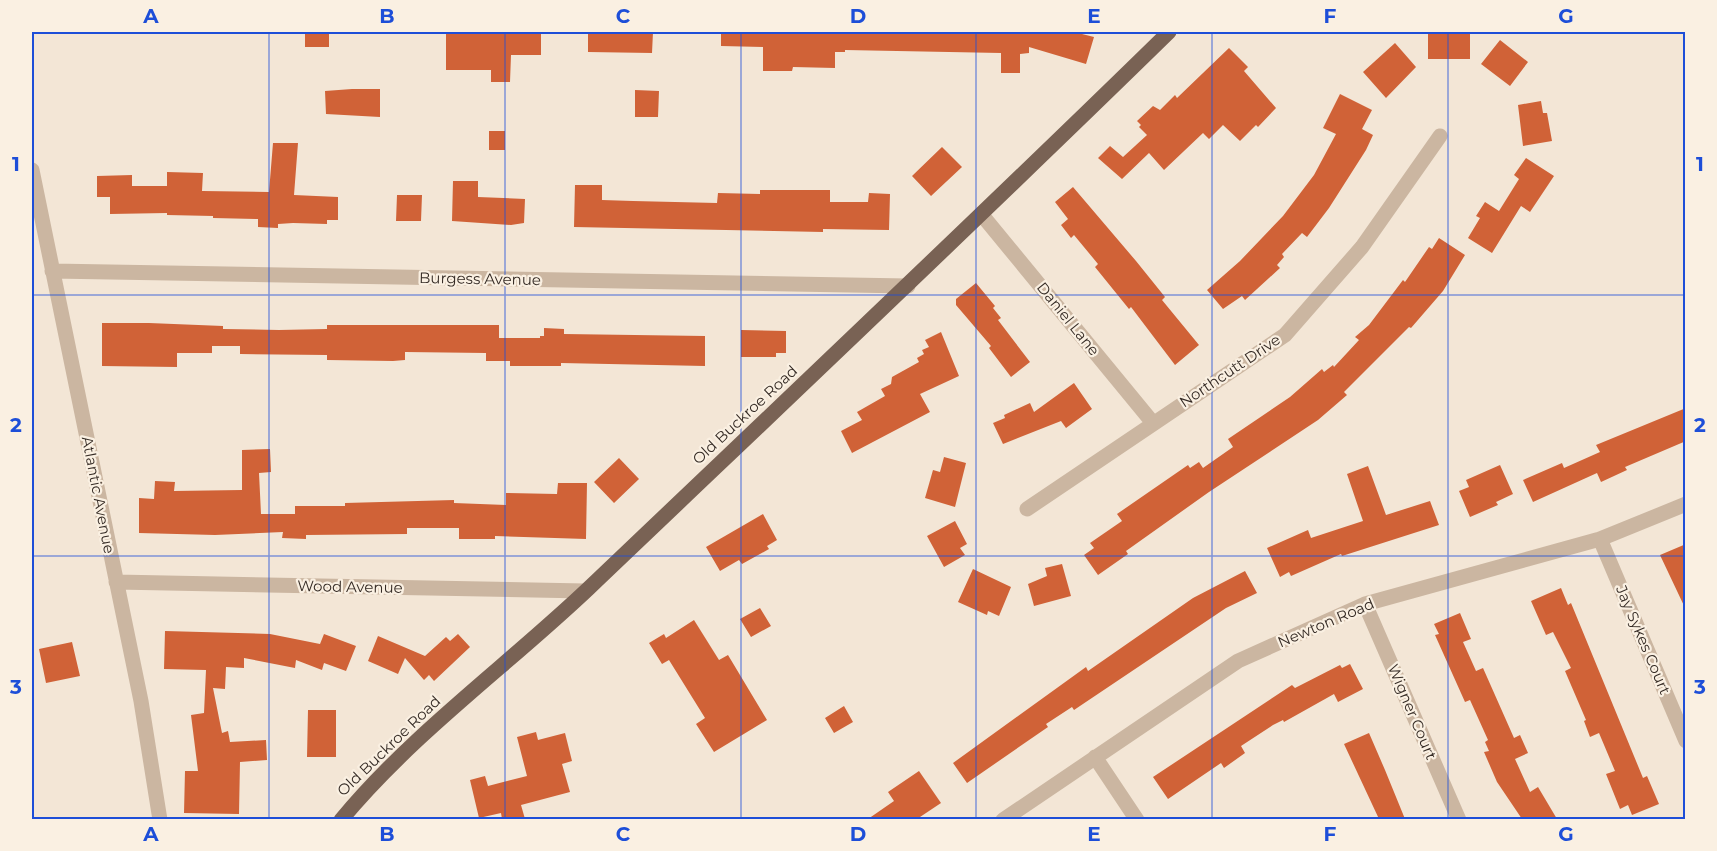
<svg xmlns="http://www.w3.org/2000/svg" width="1717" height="851" font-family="Montserrat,sans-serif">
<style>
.building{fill:#d06237}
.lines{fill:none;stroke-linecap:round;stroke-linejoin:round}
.minor{stroke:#cbb6a1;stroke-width:15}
.major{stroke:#796254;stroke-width:15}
.grid{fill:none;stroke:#1d4ed8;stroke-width:1.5;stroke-opacity:0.55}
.labels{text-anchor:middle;stroke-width:4.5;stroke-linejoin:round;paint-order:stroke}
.street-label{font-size:15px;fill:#352b25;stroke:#faf0e2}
.neatline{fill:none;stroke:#1d4ed8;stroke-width:2}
.grid-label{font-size:20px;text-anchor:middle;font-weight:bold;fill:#1d4ed8}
</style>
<rect width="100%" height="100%" fill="#f3e6d6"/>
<path class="building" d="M305,32h24v15h-24z
M446,32h95v23h-30l-1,27h-19v-12h-45z
M588,32h65l-1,21 -64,-1z
M721,32h353l20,5 -8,27 -57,-17v6l-9,1v19h-19v-20l-156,-3v2h-10v16l-42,-1 -1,4h-29v-24l-42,-1z
M1428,32h42v27h-42z
M1500,40l28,22 -18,24 -29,-22z
M1395,43l21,24 -30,31 -23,-26z
M1229,48l19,19 -4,4 32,37 -18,19 -2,-2 -16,16 -17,-16 -14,14 -6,-6 -39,37 -15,-17 -27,26 -24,-21 12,-12 13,11 24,-22 -8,-8 2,-2 -4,-4 16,-15 7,4 15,-15 2,3z
M352,89h28v28l-54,-3 -1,-23z
M635,90l24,1 -1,26h-23z
M1340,94l32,16 -10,19 11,6 -7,15 -37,58 -22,29 -5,-4 -20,21 2,3 -7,8 3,3 -35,32 -3,-4 -19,13 -16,-19 33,-29 43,-45 31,-41 22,-41 -13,-6z
M1541,101l2,12h4l5,28 -29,5 -5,-41z
M489,131h16v19h-16z
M273,143h25l-4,52 44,2v23h-11v4l-34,-1 -15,1v4l-20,-1v-8l-45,-1v-2l-46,-1v-2l-57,1v-17h-13v-21l35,-1v11h35v-14l36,1 -1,18 67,1z
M942,147l20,20 -31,29 -19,-20z
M1526,158l28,18 -24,36 -9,-6 -29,47 -24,-15 12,-20 -4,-2 9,-14 14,9 20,-32 -5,-4z
M453,181h25v16l47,2 -1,24 -13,2 -59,-4z
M575,185h27v15l31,1 84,2 1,-10 42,1v-4h70v12h38l1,-9 21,1 -1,36 -66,-1v3l-249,-5z
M1073,187l63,74 29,36 -3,3 37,45 -24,20 -44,-58 -2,2 -34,-42 3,-3 -24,-29 -3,3 -10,-13 7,-6 -13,-17z
M397,195h25l-1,26h-25z
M1439,238l26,17 -22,36 -32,37 -2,-1 -65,65 3,3 -29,25 -109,72 -83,59 2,3 -30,21 -14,-20 10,-7 -4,-5 32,-22 -5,-7 71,-49 2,3 9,-6 4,6 30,-21 -5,-8 62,-42 32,-28 2,3 9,-7 1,2 25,-27 -4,-3 14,-12 34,-45 2,2 24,-35 3,2z
M976,283l19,23 -2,2 8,10 -3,2 32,42 -19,15 -22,-29 2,-2 -35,-41v-6z
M102,323h47l74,3v3l56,1 48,-1v-4h172v13h41v-2h4v-8l20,1v5l141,2v30l-144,-3v3h-51v-5h-24v-8l-81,-1v8l-12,1 -66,-1v-5l-87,-1v-8h-28v7h-35v14l-75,-1z
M741,330l45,1v22h-10v4h-35z
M941,332l18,44 -39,18 10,18 -78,41 -11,-22 21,-11 -5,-8 28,-16 -4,-7 10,-5 1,-7 27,-15 -2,-4 7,-4 -2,-4 7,-3 -4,-7z
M1074,383l18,26 -26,19 -5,-7 -58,23 -10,-21 12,-5 -1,-3 26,-12 4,9z
M1686,408v33l-61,26 2,3 -26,12 -4,-9 -64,29 -10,-22 39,-17 2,5 36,-16 -4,-7z
M270,449l1,23 -12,1 2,41h34v-8h50v-3l109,-3v3l52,2v-12l51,1 1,-11h29l-1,56 -91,-3v3h-36v-11h-52v6l-101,1v4l-24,-1 1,-6 -68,3 -76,-2v-35l15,1 1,-18 20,1 -1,9 68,-1v-40z
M944,457l22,6 -11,44 -30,-9 8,-28 7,2z
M619,458l20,21 -25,24 -20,-21z
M1500,465l13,29 -17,8 2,3 -28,12 -11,-26 10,-4 -3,-7z
M1368,466l18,49 44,-14 9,24 -97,31 -1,-2 -50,22 -2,-4 -9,5 -13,-29 41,-18 3,8 52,-17 -16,-47z
M763,514l14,26 -10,6 2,3 -27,15 -3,-4 -19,11 -14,-24z
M955,521l12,23 -7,4 5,7 -21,12 -17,-31z
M1686,544v66l-26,-55z
M1062,564l9,32 -37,10 -6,-22 19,-8 -2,-8z
M973,569l38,18 -12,29 -11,-5 -1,4 -29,-13z
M1245,571l12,22 -31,15 -152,102 -2,-3 -26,17 2,3 -81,56 -14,-20 133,-96 2,4 105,-73z
M1561,588l7,17 3,-2 72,175 4,-2 12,28 -27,11 -4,-10 -8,4 -14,-35 9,-3 -16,-38 -9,4 -6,-16 2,-1 -21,-49 6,-3 -18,-36 -7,3 -15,-34z
M760,608l11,18 -20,11 -11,-18z
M1460,613l11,26 -8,3 13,29 7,-3 31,70 6,-3 8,18 -13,6 15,33 8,-5 19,32h-35l-25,-37 -13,-30 5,-1 -4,-9 3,-2 -18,-40 -5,2 -30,-67 4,-1 -5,-10z
M694,620l25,40 9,-5 39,65 -53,32 -18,-28 9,-6 -36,-58 -7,4 -13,-21 15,-9 2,4z
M165,631l105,3 50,10 4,-10 32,12 -10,25 -22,-8 -2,7 -26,-10 -1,8 -51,-10v10l-18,-1 -1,22 -12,-1 9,45 6,-2 2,11 36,-2 1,20 -27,2 -1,52 -55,-1 1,-42h13l-7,-56 13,-2 2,-43 -42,-1z
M458,634l12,13 -36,34 -5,-6 -5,5 -19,-22 -7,16 -30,-13 10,-25 47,20 21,-19 4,4z
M72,642l8,34 -34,7 -7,-34z
M1350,664l13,25 -25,13 -4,-8 -50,28 -1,-2 -10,5 -32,21 4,7 -21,15 -3,-5 -53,36 -15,-22 139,-92 3,3 45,-23 2,3z
M844,706l9,16 -19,11 -9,-15z
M308,710h28v47h-29z
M536,732l2,8 27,-7 7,28 -10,3 8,28 -49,13 4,14h-23l-1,-6 -22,5 -9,-38 15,-4 3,10 39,-10 -10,-39z
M1369,733l16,37 20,49h-26l-35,-75z
M919,771l22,32 -24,16h-49l26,-18 -6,-9z"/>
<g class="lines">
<path class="minor" d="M32,170l109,531 19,119
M982,215l171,208
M52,271l856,15
M1027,509l258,-174 77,-88 78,-111
M1600,539l86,202
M116,582l469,9
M1365,604l94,216
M1095,757l42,63
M1003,820l235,-159 127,-57 235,-65 86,-35"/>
<path class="major" d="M341,820c71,-86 167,-155 248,-232 194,-185 389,-369 580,-556"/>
</g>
<path class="grid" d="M269,32v788M505,32v788M741,32v788M976,32v788M1212,32v788M1448,32v788M32,295h1654M32,556h1654"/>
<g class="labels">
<g class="street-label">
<text transform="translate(480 279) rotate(1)" y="5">Burgess Avenue</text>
<text transform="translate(1068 319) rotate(51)" y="5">Daniel Lane</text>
<text transform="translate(1230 371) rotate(-34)" y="5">Northcutt Drive</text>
<text transform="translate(745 415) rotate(-43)" y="5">Old Buckroe Road</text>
<text transform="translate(98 495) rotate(79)" y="5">Atlantic Avenue</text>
<text transform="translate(350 587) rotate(1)" y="5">Wood Avenue</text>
<text transform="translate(1326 623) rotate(-23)" y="5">Newton Road</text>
<text transform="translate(1643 640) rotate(67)" y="5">Jay Sykes Court</text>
<text transform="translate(1412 712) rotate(67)" y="5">Wigner Court</text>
<text transform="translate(389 746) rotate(-44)" y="5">Old Buckroe Road</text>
</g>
</g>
<rect width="1717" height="851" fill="none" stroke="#faf0e2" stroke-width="66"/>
<rect x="33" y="33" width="1651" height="785" class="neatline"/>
<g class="grid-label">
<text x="151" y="23">A</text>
<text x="387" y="23">B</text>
<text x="623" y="23">C</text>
<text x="858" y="23">D</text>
<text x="1094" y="23">E</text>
<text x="1330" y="23">F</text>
<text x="1566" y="23">G</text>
<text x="16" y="171">1</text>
<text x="1700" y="171">1</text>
<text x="16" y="432">2</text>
<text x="1700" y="432">2</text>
<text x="16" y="694">3</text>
<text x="1700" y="694">3</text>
<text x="151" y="841">A</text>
<text x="387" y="841">B</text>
<text x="623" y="841">C</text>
<text x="858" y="841">D</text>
<text x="1094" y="841">E</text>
<text x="1330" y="841">F</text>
<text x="1566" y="841">G</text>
</g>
</svg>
